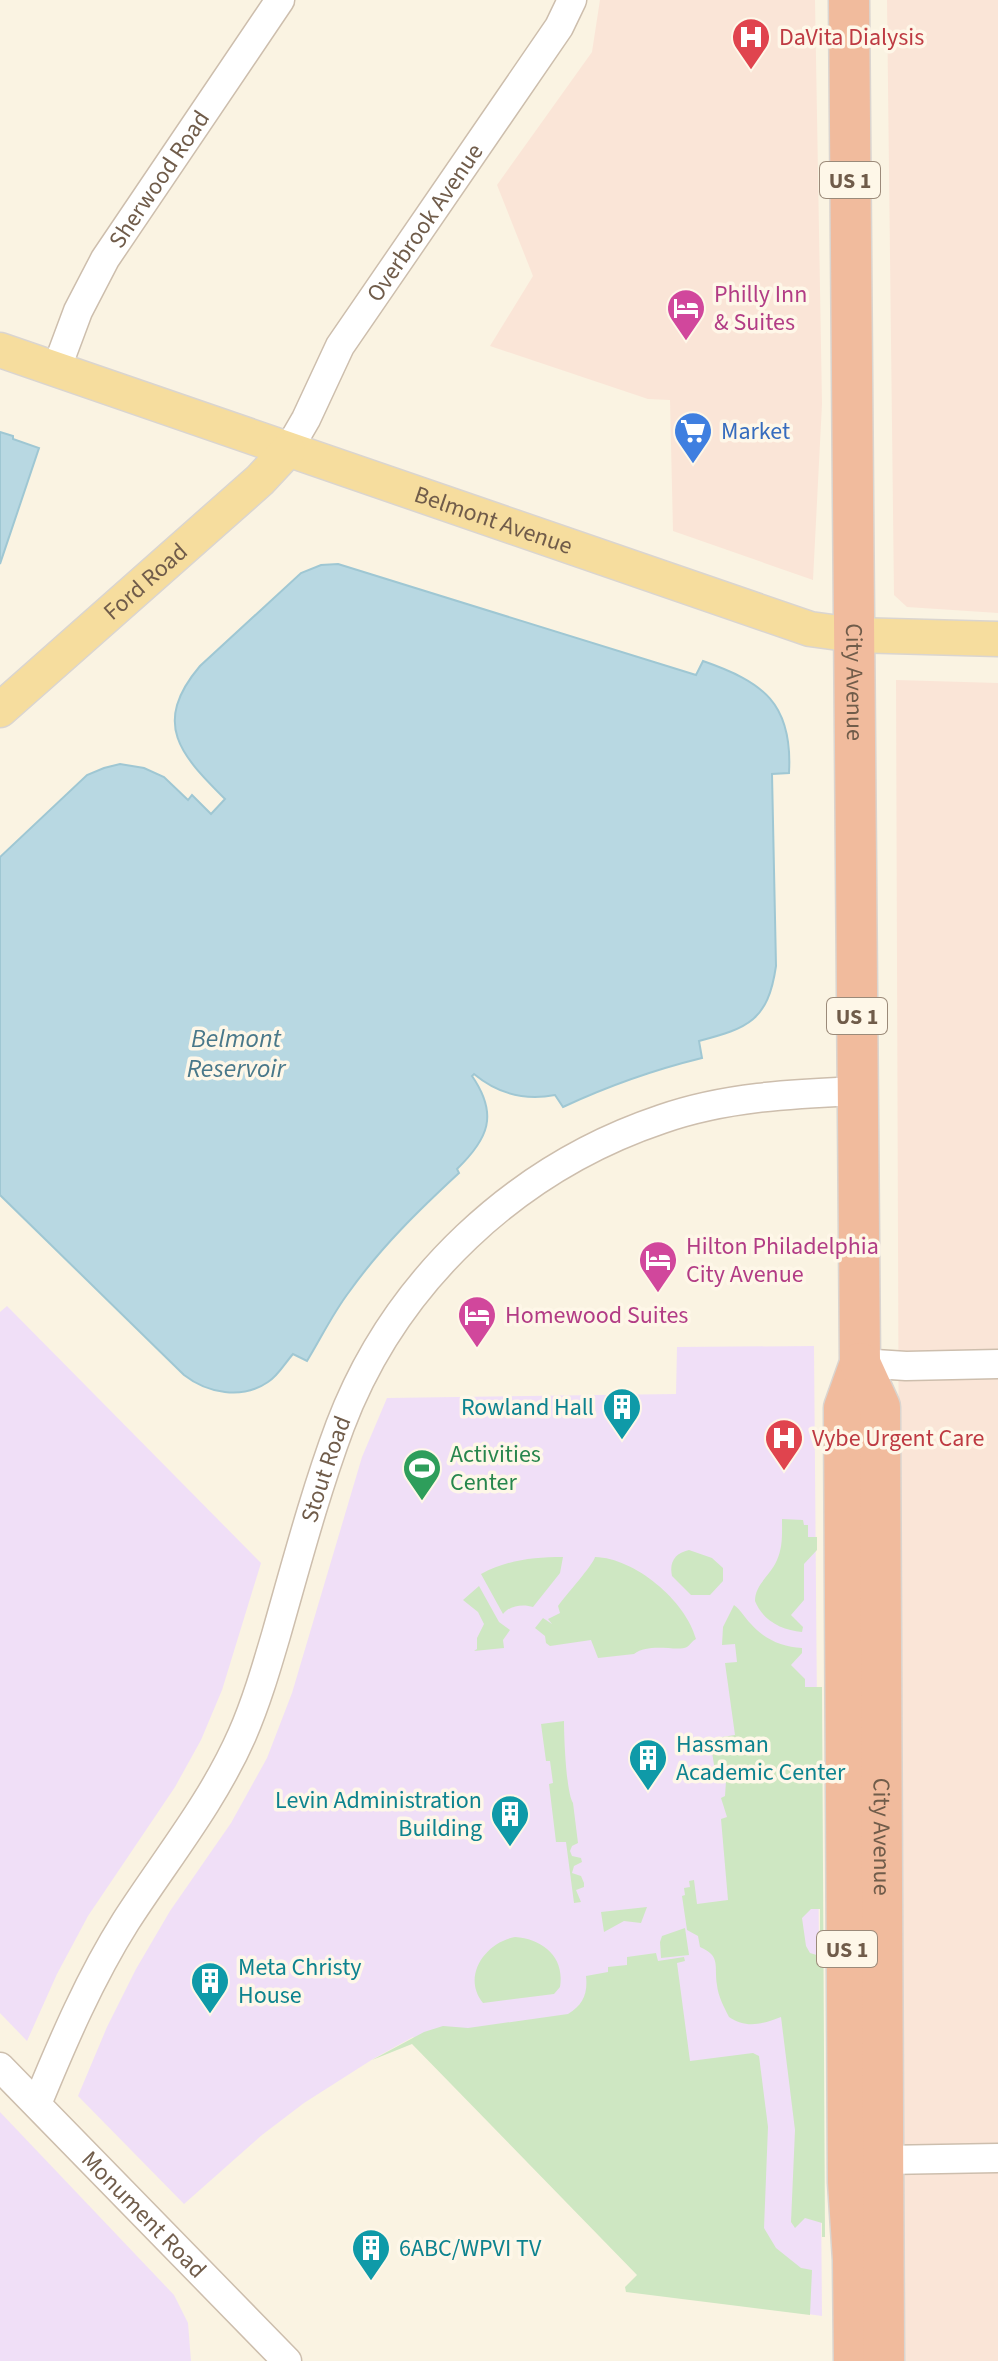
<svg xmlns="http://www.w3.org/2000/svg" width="998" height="2361" font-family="'Source Sans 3',sans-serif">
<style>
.commercial{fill:#fae5d7}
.education{fill:#f0dff7}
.green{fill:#cee7c2;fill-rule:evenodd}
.water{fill:#b8d8e2;stroke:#9fc7d3;stroke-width:2}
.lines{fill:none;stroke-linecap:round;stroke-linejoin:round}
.minor-casing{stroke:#cdbead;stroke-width:31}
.major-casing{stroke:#dad5d0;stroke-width:37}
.highway-casing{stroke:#dad5d0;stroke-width:43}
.minor{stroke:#fff;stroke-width:28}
.major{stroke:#f6dd9e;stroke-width:34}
.highway{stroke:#f1bb9d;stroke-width:40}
.labels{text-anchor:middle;stroke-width:7;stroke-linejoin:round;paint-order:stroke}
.shield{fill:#fef7e8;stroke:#9b8a79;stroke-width:2}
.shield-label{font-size:22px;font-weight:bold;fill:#705c4a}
.health-label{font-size:24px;fill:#be3a42;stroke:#fef7e8;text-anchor:start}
.street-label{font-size:24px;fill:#705c4a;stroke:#fef7e8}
.hotel-label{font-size:24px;fill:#b23c85;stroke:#fef7e8;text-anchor:start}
.shop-label{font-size:24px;fill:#366cbe;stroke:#fef7e8;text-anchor:start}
.culture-label{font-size:24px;fill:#0d838f;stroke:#fef7e8;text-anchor:start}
.leisure-label{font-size:24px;fill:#27864d;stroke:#fef7e8;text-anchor:start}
.water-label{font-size:26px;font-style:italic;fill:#49788a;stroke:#fef7e8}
</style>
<rect width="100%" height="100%" fill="#faf3e2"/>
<path class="commercial" d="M600,0h215l7,404 -9,176 -140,-49 -3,-131 -22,-1 -158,-53 43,-70 -36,-91 95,-133z
M887,0h111v613l-91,-6 -13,-12z
M896,680l102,3v1678h-96z"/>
<path class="education" d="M7,1306l254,257 -39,127 -21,50 -26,47 -87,129 -31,58 -30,67 -27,-28v-701z
M814,1346l8,970 -157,-22 -252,-257 -40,22 -69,44 -42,32 -78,69 -106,-108 29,-69 29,-58 34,-58 61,-88 36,-65 25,-65 70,-236 25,-59 289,-4 1,-47z
M0,2112l174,183 14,28 3,38h-191z"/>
<path class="green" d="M782,1519l21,1 1,5h4v12h9v13l-13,14v36l-13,15 12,12 -1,5c-20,-2 -39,-11 -47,-31 0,-17 16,-26 22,-41 6,-13 5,-27 5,-41z
M689,1550l23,8 11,10v13l-13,14h-19l-19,-19c-3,-14 3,-23 17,-26z
M563,1557l-3,16 -27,34c-9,-3 -23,-2 -30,7l-22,-40c26,-14 52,-17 82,-17z
M595,1557c40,1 91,44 101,82 -4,2 -6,6 -9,8 -10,5 -37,-5 -53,7l-36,4 -7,-18 -41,6 -4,-3 -1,-7 -10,-8 8,-10 9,6 -4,-5 12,-6 -2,-7c8,-11 35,-41 37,-49z
M479,1586l20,36 11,8 -7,10 1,8 -30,3 3,-2v-11l7,-14 -6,-12 -15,-12z
M734,1605c7,5 11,13 17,19 13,15 31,23 51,24v5l-11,12 14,14v8h17l3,550h-3v-14l-17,-5 -10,10 -4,-6 4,-92 -14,-113c-18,7 -35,12 -52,0 -5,-10 -11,-21 -12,-32 -3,-20 4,-29 -17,-38l-2,-11 -11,-6 -5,-34 3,-1 -1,-7 6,-1 -1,-6 5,-1 3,24 31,-4 -7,-81 6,-2 -6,-19 4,-2 2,-29 -13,-2 -4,-26 25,-4 -10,-72 12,-1 -2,-18 -13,1 1,-18zM811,1909h9v47l-10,-3 -4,-7 -4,-28z
M564,1721c0,15 2,71 9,82l5,40 -6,3 -2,5 2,5 9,2 1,4 -8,4 -2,7 9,3 3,7v4l-8,3 5,12 -7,1 -8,-61h-10l-7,-58 4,-1 -3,-22h-4l-5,-37z
M647,1907l-6,16 -17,-2 -20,11 -3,-20z
M685,1928l4,27 -28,3 -1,-16 2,-6z
M515,1937c28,2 50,20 45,50l-6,7 -71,9c-22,-27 3,-61 32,-66z
M656,1953l2,8 26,-4 1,4 -8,2 13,98 63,-8 6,3 9,71 -4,101 12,20 25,20 11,2 -2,45 -184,-23 -1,-5 12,-12 -225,-231 -40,16 52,-28 19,-6 25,2 100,-14c15,-9 20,-20 18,-38l22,-4v-5l19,-2v-8z"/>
<path class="water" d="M0,432l13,4v3l26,9 -39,116z
M338,564l358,111 7,-14c60,21 90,42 86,112l-17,1 4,192c-8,55 -28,62 -77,75l3,17c-49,12 -94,28 -139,49l-8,-12c-31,6 -57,-1 -81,-21l-2,2c27,39 16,63 -15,93l2,4c-40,37 -78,74 -110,119 -16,21 -28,46 -42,69l-14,-7c-8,9 -15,22 -25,28 -26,18 -61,11 -84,-7l-184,-180v-338l87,-82 17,-7 16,-4 24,4 20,9 24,23 4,-5 19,19 14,-15c-44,-44 -74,-75 -25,-133l101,-93 20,-8z"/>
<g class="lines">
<g class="minor-casing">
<g id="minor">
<path id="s1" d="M56,370l22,-59 27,-52 175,-259"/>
<path id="s2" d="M288,450l18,-31 34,-73 219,-319 13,-27"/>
<path d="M860,1363l46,3 92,-2"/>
<path id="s3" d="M0,2067l287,294"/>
<path id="s4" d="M37,2104c26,-63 53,-126 89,-183 40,-62 86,-118 116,-186 14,-32 24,-66 34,-100 20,-70 39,-142 64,-209 55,-145 176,-258 322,-307 63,-22 129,-25 195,-28"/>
<path d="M884,2160l114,-2"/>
</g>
</g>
<g class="major-casing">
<g id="major">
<path id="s5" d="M0,350l810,279 44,6 144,4"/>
<path id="s6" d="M0,710l260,-230 28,-30"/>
</g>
</g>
<g class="highway-casing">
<g id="highway">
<path id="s7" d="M849,0l11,1363 -16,45 4,774 5,78 1,101"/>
<path id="s8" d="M860,1363l20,44 4,954"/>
</g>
</g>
<use href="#minor" class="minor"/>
<use href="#major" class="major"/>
<use href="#highway" class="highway"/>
</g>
<defs>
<g id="hospital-pin" transform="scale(2)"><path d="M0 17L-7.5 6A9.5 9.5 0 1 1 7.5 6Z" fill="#e0444e" stroke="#fef7e8"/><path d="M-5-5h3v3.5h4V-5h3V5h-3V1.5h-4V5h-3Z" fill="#fff"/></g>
<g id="hotel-pin" transform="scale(2)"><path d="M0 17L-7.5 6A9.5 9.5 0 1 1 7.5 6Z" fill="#d1479c" stroke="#fef7e8"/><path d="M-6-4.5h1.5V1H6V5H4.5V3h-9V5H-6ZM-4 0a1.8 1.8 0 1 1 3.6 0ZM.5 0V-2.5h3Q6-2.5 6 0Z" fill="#fff"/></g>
<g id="supermarket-pin" transform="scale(2)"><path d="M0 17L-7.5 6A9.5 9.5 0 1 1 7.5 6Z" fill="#3f7fe0" stroke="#fef7e8"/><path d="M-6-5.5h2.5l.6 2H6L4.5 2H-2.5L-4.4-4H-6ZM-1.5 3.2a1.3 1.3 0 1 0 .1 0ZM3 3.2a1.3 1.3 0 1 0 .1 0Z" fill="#fff"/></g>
<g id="building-pin" transform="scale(2)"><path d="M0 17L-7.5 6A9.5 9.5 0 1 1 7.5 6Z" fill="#0f9aa8" stroke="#fef7e8"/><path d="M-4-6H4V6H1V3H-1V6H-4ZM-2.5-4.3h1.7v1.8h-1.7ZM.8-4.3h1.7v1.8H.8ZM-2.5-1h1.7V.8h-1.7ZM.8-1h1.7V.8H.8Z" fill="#fff"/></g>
<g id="stadium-pin" transform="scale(2)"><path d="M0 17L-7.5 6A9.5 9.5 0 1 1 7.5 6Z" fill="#2e9e5b" stroke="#fef7e8"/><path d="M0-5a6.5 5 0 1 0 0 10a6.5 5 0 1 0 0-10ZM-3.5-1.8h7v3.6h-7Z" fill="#fff"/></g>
</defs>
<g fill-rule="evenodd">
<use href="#hospital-pin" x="751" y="37"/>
<use href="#hotel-pin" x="686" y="308"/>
<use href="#supermarket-pin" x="693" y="431"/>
<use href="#hotel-pin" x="658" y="1260"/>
<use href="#hotel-pin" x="477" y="1315"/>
<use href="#building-pin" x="622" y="1407"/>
<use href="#hospital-pin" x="784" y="1438"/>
<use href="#stadium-pin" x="422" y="1468"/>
<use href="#building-pin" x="648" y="1758"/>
<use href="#building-pin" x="510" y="1814"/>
<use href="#building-pin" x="210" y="1981"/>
<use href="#building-pin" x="371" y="2248"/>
</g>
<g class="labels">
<g class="shield">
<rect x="820" y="162" width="60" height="36" rx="6"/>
<rect x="827" y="998" width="60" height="36" rx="6"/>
<rect x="817" y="1931" width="60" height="36" rx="6"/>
</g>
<g class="shield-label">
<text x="850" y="188">US 1</text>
<text x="857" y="1024">US 1</text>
<text x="847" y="1957">US 1</text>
</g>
<g class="health-label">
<text x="779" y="45">DaVita Dialysis</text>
<text x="812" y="1446">Vybe Urgent Care</text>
</g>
<g class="street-label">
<text dy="8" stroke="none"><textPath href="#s1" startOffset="218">Sherwood Road</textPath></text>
<text dy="8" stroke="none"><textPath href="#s2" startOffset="266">Overbrook Avenue</textPath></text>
<text dy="8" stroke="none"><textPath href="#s5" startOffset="522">Belmont Avenue</textPath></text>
<text dy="8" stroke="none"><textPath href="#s6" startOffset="194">Ford Road</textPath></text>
<text dy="8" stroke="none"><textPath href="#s7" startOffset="682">City Avenue</textPath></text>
<text dy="8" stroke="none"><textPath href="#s4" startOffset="702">Stout Road</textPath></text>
<text dy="8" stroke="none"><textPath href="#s8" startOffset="478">City Avenue</textPath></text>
<text dy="8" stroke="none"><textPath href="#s3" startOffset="206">Monument Road</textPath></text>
</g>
<g class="hotel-label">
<text x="714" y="302">Philly Inn<tspan x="714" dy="28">&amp; Suites</tspan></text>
<text x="686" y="1254">Hilton Philadelphia<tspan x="686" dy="28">City Avenue</tspan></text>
<text x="505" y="1323">Homewood Suites</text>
</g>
<g class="shop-label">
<text x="721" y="439">Market</text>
</g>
<g class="culture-label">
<text x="594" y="1415" text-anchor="end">Rowland Hall</text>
<text x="676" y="1752">Hassman<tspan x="676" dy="28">Academic Center</tspan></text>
<text x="482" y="1808" text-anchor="end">Levin Administration<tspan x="482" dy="28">Building</tspan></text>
<text x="238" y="1975">Meta Christy<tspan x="238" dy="28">House</tspan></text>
<text x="399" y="2256">6ABC/WPVI TV</text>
</g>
<g class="leisure-label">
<text x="450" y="1462">Activities<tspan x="450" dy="28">Center</tspan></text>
</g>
<g class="water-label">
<text x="236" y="1047">Belmont<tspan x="236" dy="30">Reservoir</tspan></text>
</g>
</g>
</svg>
